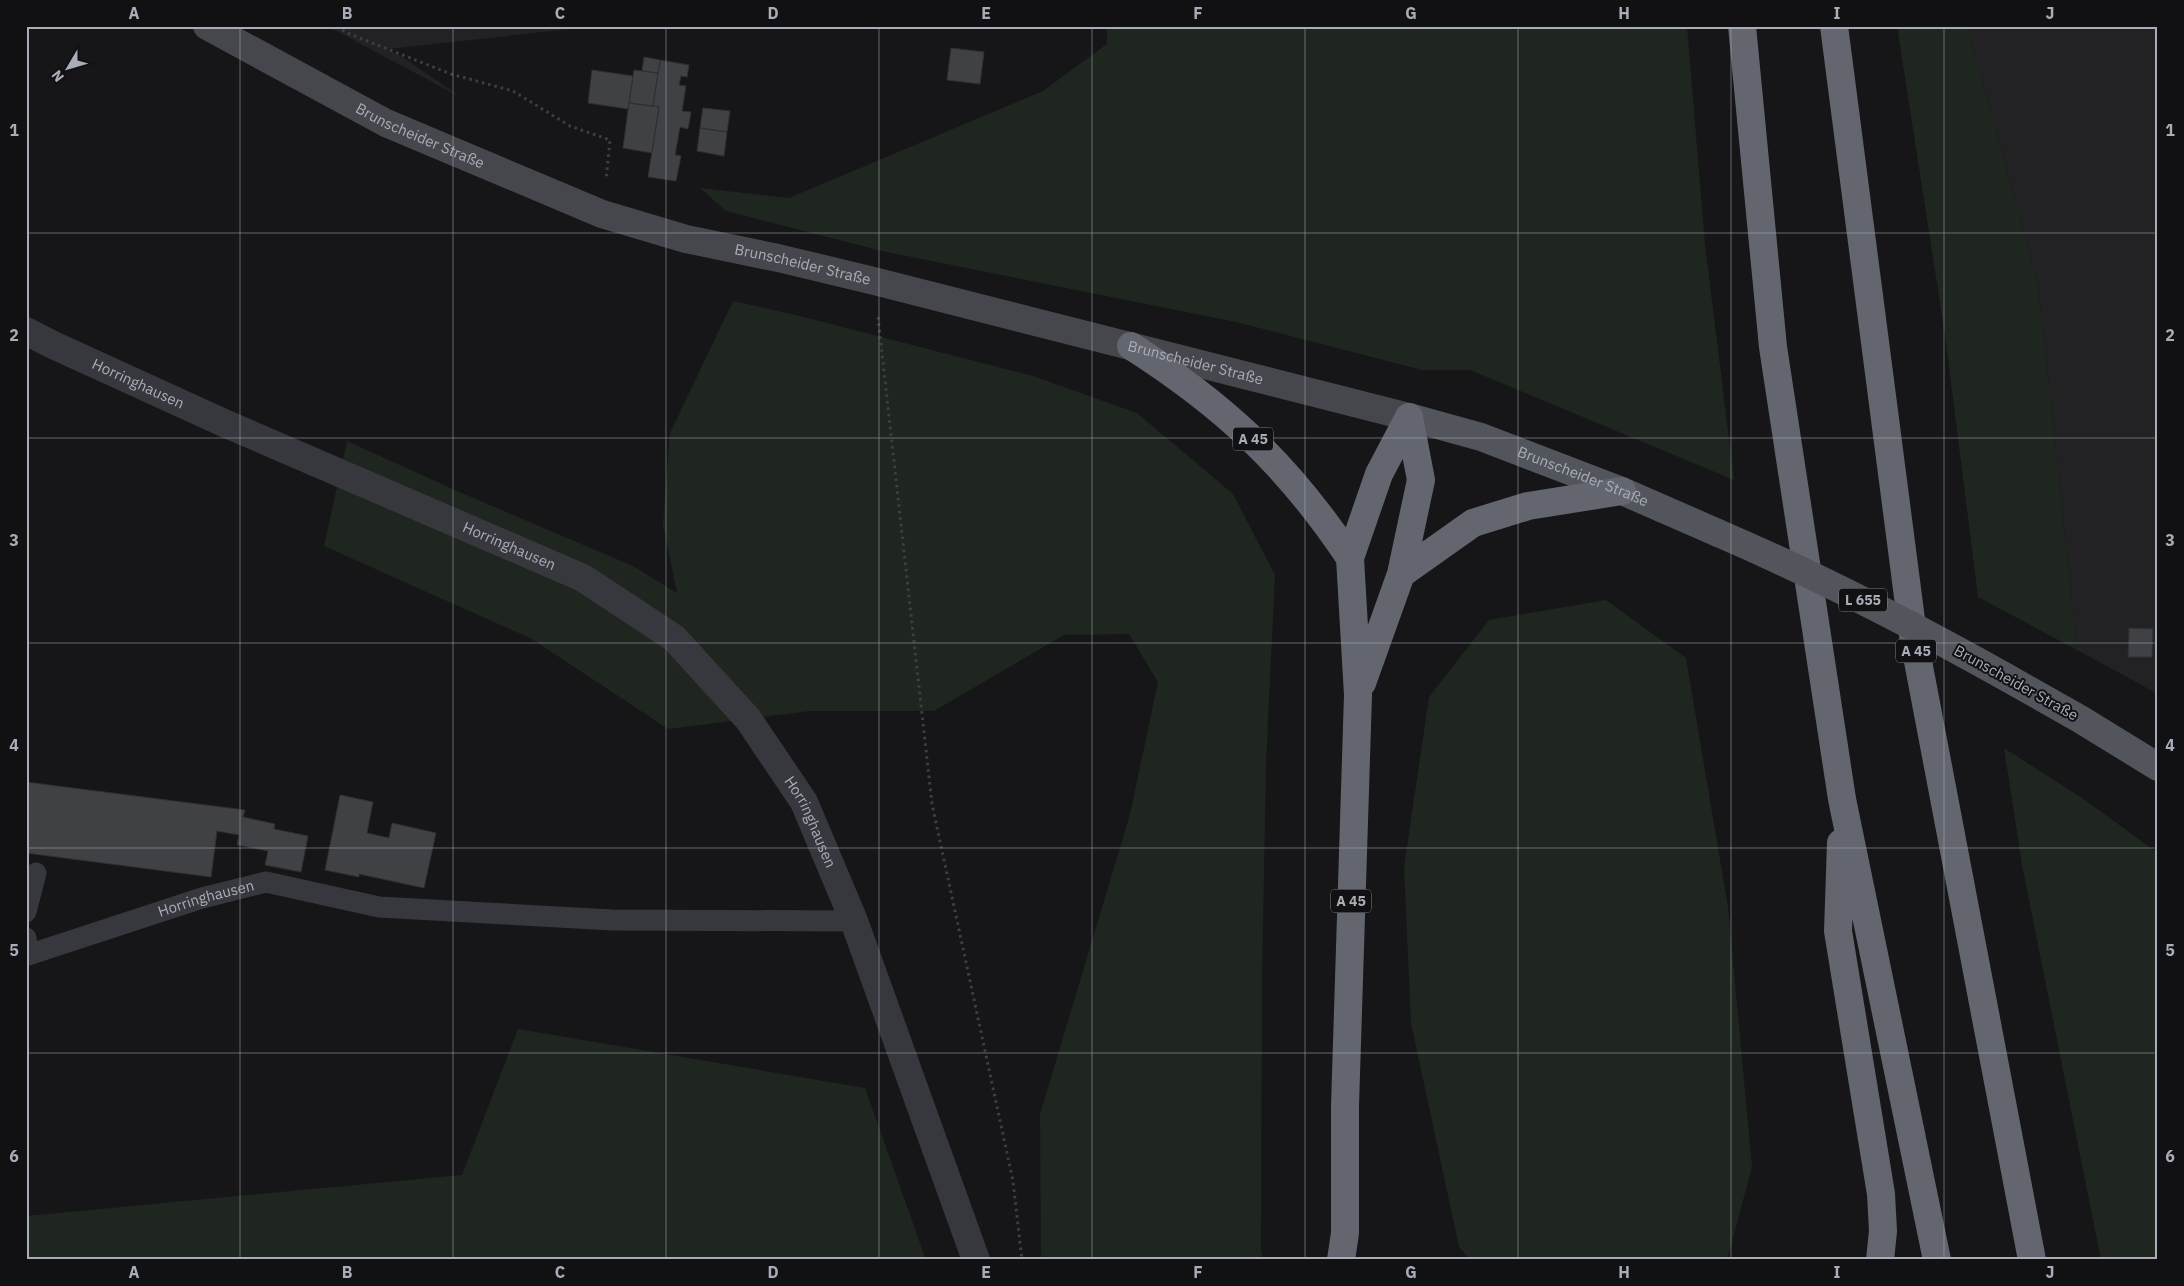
<svg xmlns="http://www.w3.org/2000/svg" width="2184" height="1286" font-family="'IBM Plex Sans',sans-serif">
<style>
.built{fill:#222225}
.green{fill:#1e261f}
.building{fill:#404145;stroke:#303034}
.lines{fill:none;stroke-linecap:round;stroke-linejoin:round}
.path{stroke:#3d3f44;stroke-width:3;stroke-dasharray:2.5 4;stroke-linecap:butt}
.service{stroke:#37383d;stroke-width:21}
.minor{stroke:#37383d;stroke-width:28}
.secondary{stroke:#45474d;stroke-width:28}
.primary{stroke:#53555c;stroke-width:28}
.motorway{stroke:#63666e;stroke-width:28}
.primary-bridge{stroke:#53555c;stroke-width:28}
.grid{fill:none;stroke:#a8adb8;stroke-width:1;stroke-opacity:0.55}
.labels{text-anchor:middle;stroke-width:4;stroke-linejoin:round;paint-order:stroke}
.shield{fill:#111113;stroke:#7b7e86;stroke-width:1}
.shield-label{font-size:14px;font-weight:bold;fill:#a8adb8}
.street-label{font-size:15px;fill:#a8adb8;stroke:#111113}
.neatline{fill:none;stroke:#a8adb8;stroke-width:2}
.grid-label{font-size:16px;text-anchor:middle;font-weight:bold;fill:#a8adb8}
</style>
<rect width="100%" height="100%" fill="#161618"/>
<path class="built" d="M327,26h271l-210,23 18,10 56,39z
M1967,26h191v668l-81,-44 -39,-366z"/>
<path class="green" d="M1107,26h580l18,218 29,236 -264,-110h-48l-186,-48 -354,-71 -156,-40 -26,-23 89,10 254,-107 64,-47z
M1897,26h70l71,258 39,366 -99,-53 -33,-262z
M733,301l67,15 233,60 104,37 96,81 42,81 -9,188 -4,217 -1,269 2,11h-222l-1,-146 90,-300 28,-132 -29,-48 -65,1 -130,76h-124l-142,18 -136,-90 -208,-93 23,-105 110,50 176,75 44,27 -14,-69 7,-91z
M1606,600l80,58 42,249 24,260 -25,93h-257l-11,-13 -48,-224 -7,-156 25,-170 60,-77z
M2004,748l78,50 76,55v407h-57l-79,-395z
M518,1029l347,59 61,172h-900v-44l436,-41z"/>
<path class="building" d="M951,48l33,4 -4,32 -33,-4z
M644,57l16,3 -2,13 -16,-2z
M660,60l29,5 -2,12 -6,-1 -2,9 7,1 -4,25 9,1 -3,17 -8,-2 -5,28 6,1 -5,25 -28,-4 11,-70 -6,-1z
M592,70l41,6 -5,33 -40,-6z
M634,70l24,3 -5,33 -24,-3z
M629,103l30,4 -7,46 -29,-5z
M703,108l27,3 -3,21 -27,-4z
M700,128l27,4 -3,24 -27,-5z
M2129,628l24,1 -1,28h-24z
M26,782l219,28 -2,7 32,7 -1,5 34,7 -7,36 -36,-7 3,-14 -31,-6 2,-10 -22,-4 -6,46 -185,-24z
M340,795l33,7 -6,31 22,5 3,-15 44,10 -12,55 -65,-14v3l-34,-7z"/>
<g class="lines">
<path class="path" d="M337,26l10,7 104,41 62,17 57,35 40,14 -4,40
M878,317l54,487 81,377 9,79"/>
<g class="service">
<path d="M26,912l10,-39"/>
<path id="s1" d="M26,938l2,17 174,-57 64,-16 113,25 233,13 242,1"/>
</g>
<path class="minor" id="s2" d="M26,331l25,13 173,79 359,155 91,60 74,81 56,83 50,119 122,339"/>
<path class="secondary" id="s3" d="M207,26l179,97 216,91 84,25 92,19 96,23 535,136"/>
<g class="primary">
<path id="s4" d="M1409,417l72,20 141,54 96,42"/>
<path d="M2004,676l76,43 78,48"/>
</g>
<path class="motorway" d="M1742,26l31,321 69,452 95,461
M1834,26l79,609 119,625
M1131,346c94,60 157,119 219,212
M1401,574l72,-51 55,-17 94,-15
M1362,683l39,-109 20,-94 -12,-63
M1841,843l-3,88 43,263 2,37 -3,29
M1341,1260l4,-27v-127l13,-411 -8,-137 29,-84 30,-57"/>
<path class="primary-bridge" d="M1718,533c98,42 193,91 286,143"/>
</g>
<path class="grid" d="M240,26v1234M453,26v1234M666,26v1234M879,26v1234M1092,26v1234M1305,26v1234M1518,26v1234M1731,26v1234M1944,26v1234M26,233h2132M26,438h2132M26,643h2132M26,848h2132M26,1053h2132"/>
<g class="labels">
<g class="shield">
<rect x="1233" y="427.5" width="40" height="23" rx="4"/>
<rect x="1839" y="588.5" width="48" height="23" rx="4"/>
<rect x="1896" y="639.5" width="40" height="23" rx="4"/>
<rect x="1331" y="889.5" width="40" height="23" rx="4"/>
</g>
<g class="shield-label">
<text x="1253" y="444">A 45</text>
<text x="1863" y="605">L 655</text>
<text x="1916" y="656">A 45</text>
<text x="1351" y="906">A 45</text>
</g>
<g class="street-label">
<text dy="5" stroke="none"><textPath href="#s3" startOffset="240">Brunscheider Straße</textPath></text>
<text dy="5" stroke="none"><textPath href="#s3" startOffset="645">Brunscheider Straße</textPath></text>
<text dy="5" stroke="none"><textPath href="#s3" startOffset="1050">Brunscheider Straße</textPath></text>
<text dy="5" stroke="none"><textPath href="#s2" startOffset="124">Horringhausen</textPath></text>
<text dy="5" stroke="none"><textPath href="#s4" startOffset="184">Brunscheider Straße</textPath></text>
<text dy="5" stroke="none"><textPath href="#s2" startOffset="529">Horringhausen</textPath></text>
<text transform="translate(2016 683) rotate(29)" y="5">Brunscheider Straße</text>
<text dy="5" stroke="none"><textPath href="#s2" startOffset="949">Horringhausen</textPath></text>
<text dy="5" stroke="none"><textPath href="#s1" startOffset="204">Horringhausen</textPath></text>
</g>
</g>
<rect width="2184" height="1286" fill="none" stroke="#111113" stroke-width="55"/>
<g transform="translate(68 68) rotate(232)" stroke="#111113" stroke-width="4" paint-order="stroke">
<path d="M0-4L9 19L0 12L-9 19Z" fill="#a8adb8"/>
<text y="-8" font-size="14" font-weight="bold" text-anchor="middle" fill="#a8adb8">N</text>
</g>
<rect x="28" y="28" width="2128" height="1230" class="neatline"/>
<g class="grid-label">
<text x="134" y="19">A</text>
<text x="347" y="19">B</text>
<text x="560" y="19">C</text>
<text x="773" y="19">D</text>
<text x="986" y="19">E</text>
<text x="1198" y="19">F</text>
<text x="1411" y="19">G</text>
<text x="1624" y="19">H</text>
<text x="1837" y="19">I</text>
<text x="2050" y="19">J</text>
<text x="14" y="136">1</text>
<text x="2170" y="136">1</text>
<text x="14" y="341">2</text>
<text x="2170" y="341">2</text>
<text x="14" y="546">3</text>
<text x="2170" y="546">3</text>
<text x="14" y="751">4</text>
<text x="2170" y="751">4</text>
<text x="14" y="956">5</text>
<text x="2170" y="956">5</text>
<text x="14" y="1162">6</text>
<text x="2170" y="1162">6</text>
<text x="134" y="1278">A</text>
<text x="347" y="1278">B</text>
<text x="560" y="1278">C</text>
<text x="773" y="1278">D</text>
<text x="986" y="1278">E</text>
<text x="1198" y="1278">F</text>
<text x="1411" y="1278">G</text>
<text x="1624" y="1278">H</text>
<text x="1837" y="1278">I</text>
<text x="2050" y="1278">J</text>
</g>
</svg>
